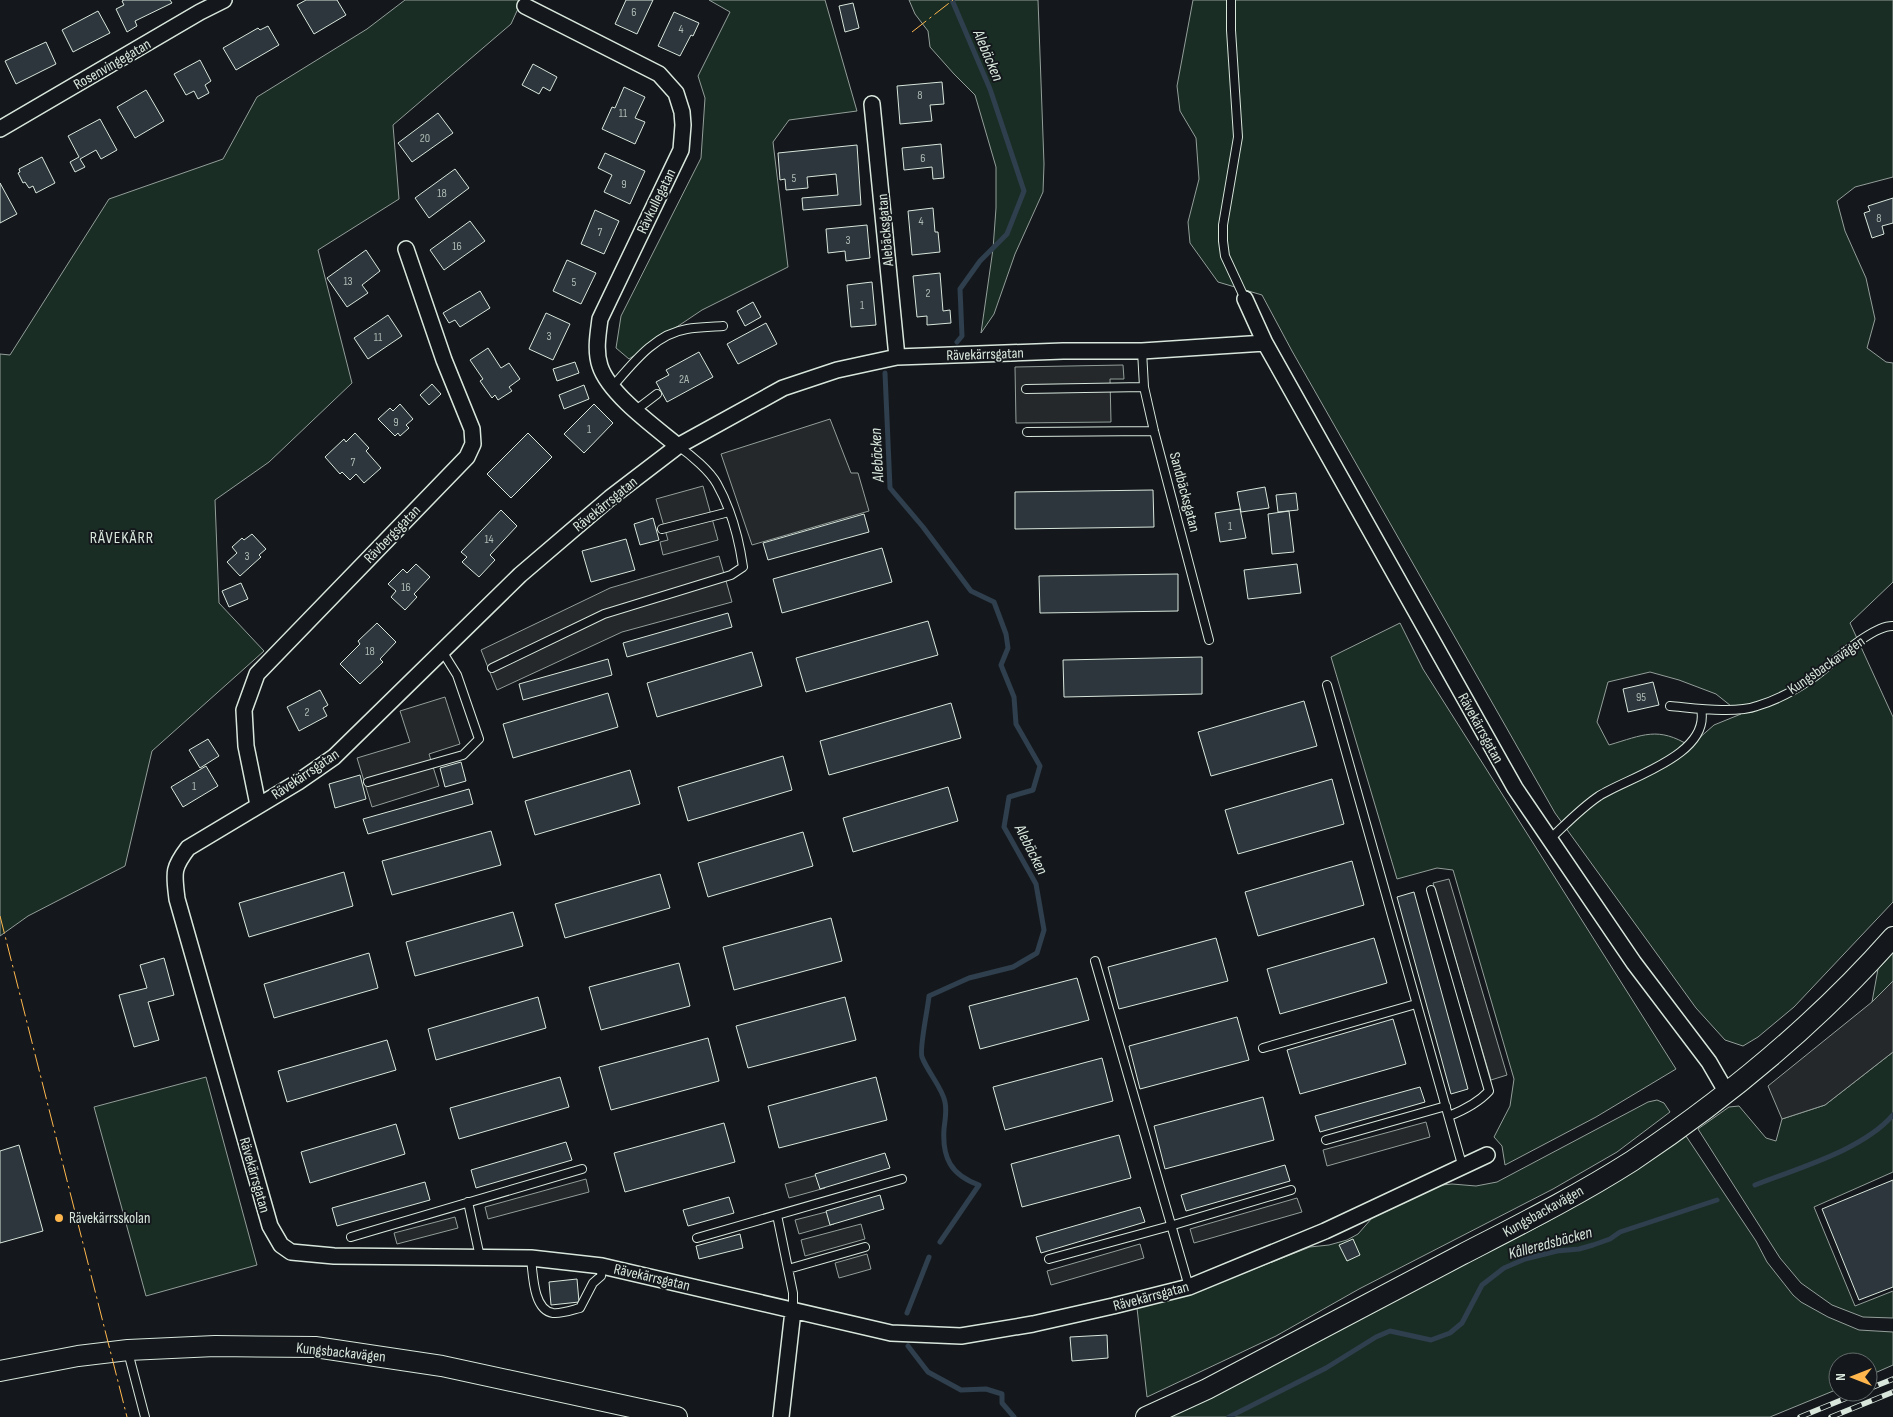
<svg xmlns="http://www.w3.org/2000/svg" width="1893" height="1417" font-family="'Sofia Sans Condensed',sans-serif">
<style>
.green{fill:#1a2d24;stroke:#939e99;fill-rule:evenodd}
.parking{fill:#24282b;stroke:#939e99}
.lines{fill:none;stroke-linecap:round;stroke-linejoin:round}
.stream{stroke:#2f3f4d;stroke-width:5}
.building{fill:#2c363c;stroke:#d8e6dc}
.service-casing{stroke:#d8e6dc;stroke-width:10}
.minor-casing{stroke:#d8e6dc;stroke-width:18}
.tertiary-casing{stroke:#d8e6dc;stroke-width:22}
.service{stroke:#14181c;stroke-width:8}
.minor{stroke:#14181c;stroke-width:15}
.tertiary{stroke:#14181c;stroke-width:20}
.rail-casing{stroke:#d8e6dc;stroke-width:5.5}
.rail{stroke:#14181c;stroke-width:4;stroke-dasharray:11;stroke-linecap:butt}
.power{stroke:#ffb74d;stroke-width:1;stroke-dasharray:18 4 2.5 4;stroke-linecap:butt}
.poi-dot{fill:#ffb74d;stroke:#14181c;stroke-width:2}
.labels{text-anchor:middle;stroke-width:4;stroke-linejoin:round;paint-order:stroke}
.number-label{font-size:12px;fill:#adbab4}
.street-label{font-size:15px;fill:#d8e6dc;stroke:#14181c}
.poi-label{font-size:15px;fill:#d8e6dc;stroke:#14181c;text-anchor:start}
.water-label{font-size:16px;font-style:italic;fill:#d8e6dc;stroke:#14181c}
.neighbourhood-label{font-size:16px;letter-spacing:1px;fill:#d8e6dc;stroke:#14181c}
</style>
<rect width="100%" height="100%" fill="#14181c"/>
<path class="green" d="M405,0h117l-11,24 -118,101 6,74 -81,51 34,133 -83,79 -54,38 4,103 45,48 -112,100 -27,115 -97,50 -28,20v-582l10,1 99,-156 114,-40 34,-62 110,-68z
M709,0h116l32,111 -68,9 -16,22 15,125 -86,43 -73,49 -13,-11 5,-32 80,-158 4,-60 -7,-22 32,-64z
M909,0h129l6,164 -1,28 -28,62 -21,60 -13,19 12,-84 3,-41v-41l-21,-72 -21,-21 -24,-27 -2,-16 -13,-17z
M1193,0h700v177l-38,10 -18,14 8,30 21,47 9,41 -8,29 19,14 7,1v219l-43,41 43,94v185l-99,105 -36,30 -15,9 -18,-6 -29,-32 -141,-195 -263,-462 -30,-56 -44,-13 -28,-39 -2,-21 11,-43 -3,-41 -16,-27 -3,-25zM1650,672l29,8 37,14 25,20 -27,11 -24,21c-32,-20 -47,-11 -81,-1l-12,-23 11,-40z
M1400,623l23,46 253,400 -80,48 -91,48 -3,-19 -8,-9 16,-31 4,-27 -61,-209 -16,-2 -40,11 -66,-222z
M1893,953v28l-21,21 6,-33z
M1893,1052v120l-79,35 41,99 38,-15v27l-30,-1 -31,-12 -31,-22 -21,-25 -82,-129 31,-22 10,-1 27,32 10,3 6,-22 43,-14z
M206,1077l51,188 -111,31 -52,-189z
M1657,1100l7,3 6,9 -53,40 -64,37 -194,100 -83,47 -129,61 -10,-89 84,-26 89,-35 19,-2 18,-5 11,-6 14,-16 70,-33 10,-1 24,2 21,-4 151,-80z
M1686,1136l70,105 11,21 26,33 8,7 27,15 31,13 34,2v33l-25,11v-14h-30v27l-68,28h-602l381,-196 60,-36z"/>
<path class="parking" d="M1123,365l1,14h-14l1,43 -95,1 -1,-56z
M830,419l21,54h7l11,38 -117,34 -31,-91z
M703,486l15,54 -55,15 -3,-13 8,-2 -12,-41z
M719,556l13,46 -110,30 -125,58 -16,-40 129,-62z
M445,697l15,47 -31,10 10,32 -67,21 -15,-49 53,-16 -10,-31z
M1449,879l58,196 -16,5 -58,-197z
M1893,981v71l-68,53 -43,14 -14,-33 104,-84z
M1426,1122l4,15 -103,29 -4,-16z
M821,1174l4,14 -36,10 -4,-14z
M586,1179l3,13 -101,27 -3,-12z
M1297,1198l5,14 -108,31 -4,-14z
M830,1211l4,13 -35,10 -4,-14z
M455,1217l3,11 -61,16 -3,-11z
M861,1224l4,15 -60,17 -4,-16z
M1140,1244l4,14 -93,27 -4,-14z
M867,1254l4,15 -32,9 -4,-15z"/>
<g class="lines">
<path class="stream" d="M952,0l38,89 34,102 -17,43 -27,27 -20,28 2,47 -5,6
M885,373l5,115 33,39 48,64 23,11 12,32 2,14 -7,17 13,32 2,27 24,42 -7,24 -24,7 -5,30 32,57 8,46 -7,23 -24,14 -44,11 -40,18c-1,12 -10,53 -7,61 5,14 21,32 23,45 2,10 0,17 -1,27 -2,29 7,46 35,56l-39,57
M1755,1185c43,-17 108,-35 138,-70
M907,1313l22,-56
M908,1346l20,26 33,18 25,-1 16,5v9l12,14
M1229,1417l97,-49 50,-31 14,-6 41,9 19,-7 12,-10 20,-38 22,-17 21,-9 32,-8 22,-2 14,-4 17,-6 10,-7 97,-32"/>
</g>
<path class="building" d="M124,0h46l2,3 -37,18 2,5 -10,6 -11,-23 8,-4 -2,-4z
M306,0h31l9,15 -32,19 -17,-29z
M626,0h27l-16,34 -22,-10z
M853,3l6,25 -14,4 -6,-26z
M98,11l12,22 -37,19 -11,-22z
M674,12l25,11 -6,13 -2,-1 -11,21 -22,-10z
M268,26l11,19 -43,25 -13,-22 35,-20 2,2z
M46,42l10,22 -40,20 -11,-23z
M200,60l11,21 -6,4 4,8 -11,6 -4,-8 -8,4 -12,-21z
M533,64l24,13 -7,14 -7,-4 -4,7 -17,-9z
M942,82l2,22 -14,1 2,16 -32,3 -3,-38z
M624,87l21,10 -10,21 10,4 -10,22 -33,-15 10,-22 3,1z
M146,90l18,31 -29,17 -18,-31z
M438,113l15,20 -41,29 -14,-19z
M100,119l17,31 -16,9 -5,-9 -16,9 5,8 -10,5 -5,-10 9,-5 -11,-21z
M941,144l3,34 -11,1 -1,-12 -28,3 -2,-22z
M857,145l4,60 -58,5 -1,-12 36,-3 -2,-21 -29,3 1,11 -22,2 -1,-11 -5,1 -2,-27z
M605,153l40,18 -15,33 -26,-12 8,-17 -14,-7z
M42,157l13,26 -19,10 -3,-7 -4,2 -4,-6 -2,1 -5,-10 2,-1 -1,-3z
M455,169l14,19 -40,30 -14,-20z
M0,183l17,31 -17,9z
M1893,198v25l-11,3 2,8 -12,4 -8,-25 6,-2 -2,-5z
M933,208l2,24h3l2,20 -28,3 -4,-44z
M595,210l24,11 -15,33 -23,-10z
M470,221l15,20 -41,29 -14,-20z
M867,225l3,33 -24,3 -1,-10 -17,2 -2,-24z
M366,250l14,21 -18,14 6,8 -21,14 -20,-29z
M567,260l29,13 -15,31 -28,-13z
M940,273l3,38 7,-1 1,13 -24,2v-9l-10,1 -4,-41z
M872,282l4,43 -25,2 -4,-42z
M480,291l10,17 -30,19 -5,-7 -6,3 -6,-10z
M753,302l8,15 -16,9 -8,-15z
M546,313l24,11 -17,36 -24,-11z
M388,315l14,21 -34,23 -14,-21z
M766,323l11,21 -39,20 -11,-20z
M488,348l13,20 8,-5 11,16 -11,8 3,4 -14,9 -3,-5 -3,3 -12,-17 3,-2 -13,-19z
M699,352l14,25 -46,25 -11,-20 13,-7 -3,-5z
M575,362l4,11 -22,8 -4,-12z
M432,384l9,10 -12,11 -9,-10z
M584,385l5,14 -25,10 -5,-14z
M400,404l13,15 -7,6 3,3 -9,8 -2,-3 -3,3 -17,-17 12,-11 3,3z
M594,404l19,19 -29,30 -20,-19z
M355,433l14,15 -3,3 15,17 -17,15 -8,-9 -6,6 -8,-8 -2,2 -15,-17 19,-18 2,3z
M528,433l24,24 -41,41 -24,-24z
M1265,487l4,21 -28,4 -4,-20z
M1153,490l1,37 -139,2v-37z
M1296,493l2,17 -20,2 -2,-17z
M1240,509l6,29 -26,4 -5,-29z
M501,510l16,16 -27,29 5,5 -16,17 -17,-15 5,-5 -6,-5z
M1289,511l5,41 -22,2 -4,-40z
M864,514l5,18 -101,28 -5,-17z
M653,518l6,22 -19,5 -6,-21z
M252,534l14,15 -7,6 2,2 -21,19 -13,-14 10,-9 -5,-6 10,-9 2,2z
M626,539l9,31 -44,12 -9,-31z
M882,548l10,34 -110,31 -9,-34z
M416,564l14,13 -16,17 3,3 -12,13 -14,-13 5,-6 -8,-7 15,-15 4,4z
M1297,564l4,29 -53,6 -4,-29z
M1178,574v37l-138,2 -1,-37z
M241,583l7,16 -19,8 -7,-16z
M728,613l4,14 -105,30 -4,-14z
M928,621l10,34 -132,37 -10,-34z
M377,623l19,19 -16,17 3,3 -23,22 -20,-20 20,-20 -2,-3z
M752,652l10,34 -105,31 -10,-34z
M1202,657v37l-138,3 -1,-37z
M608,659l4,16 -89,25 -4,-16z
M1653,682l6,23 -31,7 -5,-23z
M320,690l8,15 -5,3 4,8 -28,15 -12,-24z
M608,693l10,34 -105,31 -10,-34z
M1304,701l13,45 -106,30 -13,-44z
M951,703l10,35 -132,37 -9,-34z
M208,739l11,17 -19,12 -11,-18z
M783,756l9,34 -104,31 -10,-34z
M461,762l5,19 -21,6 -5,-19z
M206,766l12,20 -35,21 -12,-20z
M630,770l10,34 -105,31 -10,-34z
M360,775l6,24 -31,9 -6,-24z
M1332,779l12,45 -106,30 -13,-44z
M948,787l10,34 -105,31 -10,-34z
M469,789l4,15 -105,30 -5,-15z
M491,831l10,34 -109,30 -10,-34z
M803,832l10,34 -105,31 -10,-34z
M1352,861l12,44 -106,31 -13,-44z
M344,872l9,34 -104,31 -10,-34z
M660,874l10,34 -105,30 -10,-34z
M1414,892l54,197 -17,5 -54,-197z
M513,912l10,34 -108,30 -9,-34z
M831,918l11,43 -108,29 -11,-43z
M1216,938l12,43 -109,28 -11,-42z
M1374,938l13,45 -107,31 -13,-45z
M369,953l9,35 -104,30 -10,-34z
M164,958l10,37 -26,7 11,38 -25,7 -15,-52 28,-7 -7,-23z
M679,963l11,43 -89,24 -12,-43z
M1077,978l12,42 -109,29 -11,-43z
M538,997l8,31 -110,32 -8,-31z
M845,997l11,43 -108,28 -12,-42z
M1237,1017l12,43 -109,29 -11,-43z
M1393,1019l13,45 -106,30 -13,-44z
M708,1038l11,43 -108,29 -12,-43z
M387,1040l9,30 -109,32 -9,-31z
M1102,1058l11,43 -108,29 -12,-43z
M560,1077l9,30 -110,32 -9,-31z
M876,1077l11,43 -108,28 -11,-42z
M1420,1087l5,15 -105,30 -5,-16z
M1263,1097l11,43 -109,29 -11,-43z
M724,1123l11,39 -110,30 -11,-39z
M396,1124l9,30 -95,29 -9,-31z
M1119,1135l12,43 -109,29 -11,-43z
M566,1142l6,18 -96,28 -5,-18z
M19,1145l24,86 -43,12v-92z
M885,1153l5,15 -70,21 -5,-15z
M1285,1165l5,16 -104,30 -5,-16z
M1893,1180v107l-34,13 -37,-91z
M425,1182l5,18 -93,26 -5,-18z
M880,1195l4,14 -54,16 -4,-14z
M729,1197l5,16 -46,13 -5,-16z
M1140,1207l5,15 -104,31 -5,-16z
M740,1234l3,14 -44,11 -3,-13z
M1353,1239l7,16 -13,6 -8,-16z
M577,1279l2,23 -28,3 -2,-23z
M1107,1335l1,23 -36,3 -2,-24z"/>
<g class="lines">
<g class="service-casing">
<path id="service" d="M1231,0v30l7,107 -15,88v16l2,15 20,43
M1142,351l2,36 10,44 55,209
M613,386c20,-23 42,-52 74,-57 12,-2 24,-2 36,-3
M1026,389l118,-2
M636,410l21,-16
M1027,432l127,-1
M662,529l67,-17
M492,668l112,-54 127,-39 12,-8c-4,-28 -12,-58 -26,-83 -7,-13 -26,-29 -39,-38
M1327,685l136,483
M1670,706c24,2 65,8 87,0 21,-6 40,-17 57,-29 19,-14 58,-52 79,-51
M368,782l95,-27 16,-16 -22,-64 -15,-24
M1549,840c16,-15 32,-32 50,-44 30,-19 112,-41 102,-87
M1431,890l58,201c-11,12 -25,19 -40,25
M1095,961l94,326
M1263,1048l153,-44
M1326,1140l120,-34
M468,1202l12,55
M777,1215l16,78v18
M351,1237l231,-68
M697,1238l205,-59
M531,1258c2,16 2,52 22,55 8,1 19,-3 27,-5l13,-25 8,-7 1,-10
M1049,1259l121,-33 121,-36
M788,1269l77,-22
M128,1352l17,65"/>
</g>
<g class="minor-casing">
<path id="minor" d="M525,6l134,68 17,19 6,19 1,13 -2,25 -81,169c-2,15 -5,32 0,47 9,28 55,61 78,80
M872,104l25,253
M0,129l200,-117 24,-12
M1245,299l20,44 250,445 119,175 75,99 18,31
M1265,343l-123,8h-79l-166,6 -60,13 -54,18 -105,58 -68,52 -90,77 -186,182 -36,25 -110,66c-16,21 -14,25 -11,51l93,327 11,19 10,7 43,4 197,2 71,8 289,67 70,3 72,-12 80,-18 76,-19 136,-56 162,-76
M258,805l-12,-59 -2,-36 13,-36 210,-217 6,-13 -1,-15 -28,-69 -38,-111
M781,1417l12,-106"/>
</g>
<g class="tertiary-casing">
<path id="tertiary" d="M0,1371l78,-15 50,-6 87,-4 100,1 127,19 235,51
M1146,1417l61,-28c85,-45 169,-89 254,-134 58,-30 116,-59 171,-94 96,-64 185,-138 261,-224"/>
</g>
<use href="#service" class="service"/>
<use href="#minor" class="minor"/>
<use href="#tertiary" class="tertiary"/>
<g class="rail-casing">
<path id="rail" d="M1868,1389l25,-10
M1800,1417l61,-25
M1831,1417l62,-25"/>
</g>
<use href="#rail" class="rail"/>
<path class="power" d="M912,32l41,-32
M0,916l127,501"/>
</g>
<circle class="poi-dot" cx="59" cy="1218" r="5"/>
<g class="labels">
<g class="number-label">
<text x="634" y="16">6</text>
<text x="681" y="33">4</text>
<text x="920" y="99">8</text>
<text x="623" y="117">11</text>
<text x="425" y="142">20</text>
<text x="923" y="162">6</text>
<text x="794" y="182">5</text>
<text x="624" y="188">9</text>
<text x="442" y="197">18</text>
<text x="1879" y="222">8</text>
<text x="921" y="225">4</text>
<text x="600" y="236">7</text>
<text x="848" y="244">3</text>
<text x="457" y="250">16</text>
<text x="348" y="285">13</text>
<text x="574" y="286">5</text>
<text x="928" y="297">2</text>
<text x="862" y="309">1</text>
<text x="549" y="340">3</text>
<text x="378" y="341">11</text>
<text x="684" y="383">2A</text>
<text x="396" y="426">9</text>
<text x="589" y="433">1</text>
<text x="353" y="466">7</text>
<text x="1230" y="530">1</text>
<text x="489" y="543">14</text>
<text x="247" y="560">3</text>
<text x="406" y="591">16</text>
<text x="370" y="655">18</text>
<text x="1641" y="701">95</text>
<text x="307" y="716">2</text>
<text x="194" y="790">1</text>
</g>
<g class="street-label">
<text transform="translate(112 64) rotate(-30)" y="5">Rosenvingegatan</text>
<text transform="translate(656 201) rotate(-64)" y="5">Rävkullegatan</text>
<text transform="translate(885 230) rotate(-95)" y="5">Alebäcksgatan</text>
<text transform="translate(985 354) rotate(-2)" y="5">Rävekärrsgatan</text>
<text transform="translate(1185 492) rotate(75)" y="5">Sandbäcksgatan</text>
<text transform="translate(605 504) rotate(-39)" y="5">Rävekärrsgatan</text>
<text transform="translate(392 534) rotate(-46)" y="5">Rävbergsgatan</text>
<text transform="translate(1826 665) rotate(-35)" y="5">Kungsbackavägen</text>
<text transform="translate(1481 728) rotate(61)" y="5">Rävekärrsgatan</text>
<text transform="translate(305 774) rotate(-34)" y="5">Rävekärrsgatan</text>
<text transform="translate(255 1175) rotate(74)" y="5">Rävekärrsgatan</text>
<text transform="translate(1543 1211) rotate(-29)" y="5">Kungsbackavägen</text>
<text transform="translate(652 1277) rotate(13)" y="5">Rävekärrsgatan</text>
<text transform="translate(1151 1296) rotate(-15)" y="5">Rävekärrsgatan</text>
<text transform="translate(341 1352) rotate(6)" y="5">Kungsbackavägen</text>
</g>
<g class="poi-label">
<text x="69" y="1223">Rävekärrsskolan</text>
</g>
<g class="water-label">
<text transform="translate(989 55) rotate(67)" y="6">Alebäcken</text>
<text transform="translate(876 455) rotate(-93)" y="6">Alebäcken</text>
<text transform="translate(1032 849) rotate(63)" y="6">Alebäcken</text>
<text transform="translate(1550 1242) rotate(-15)" y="6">Kålleredsbäcken</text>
</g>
<g class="neighbourhood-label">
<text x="122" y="543">RÄVEKÄRR</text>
</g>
</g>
<g transform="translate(1853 1377) rotate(270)"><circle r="24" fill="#14181c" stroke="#626a69"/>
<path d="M0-4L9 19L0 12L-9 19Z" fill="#ffb74d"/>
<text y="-8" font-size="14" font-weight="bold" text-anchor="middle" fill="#d8e6dc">N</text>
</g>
</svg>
